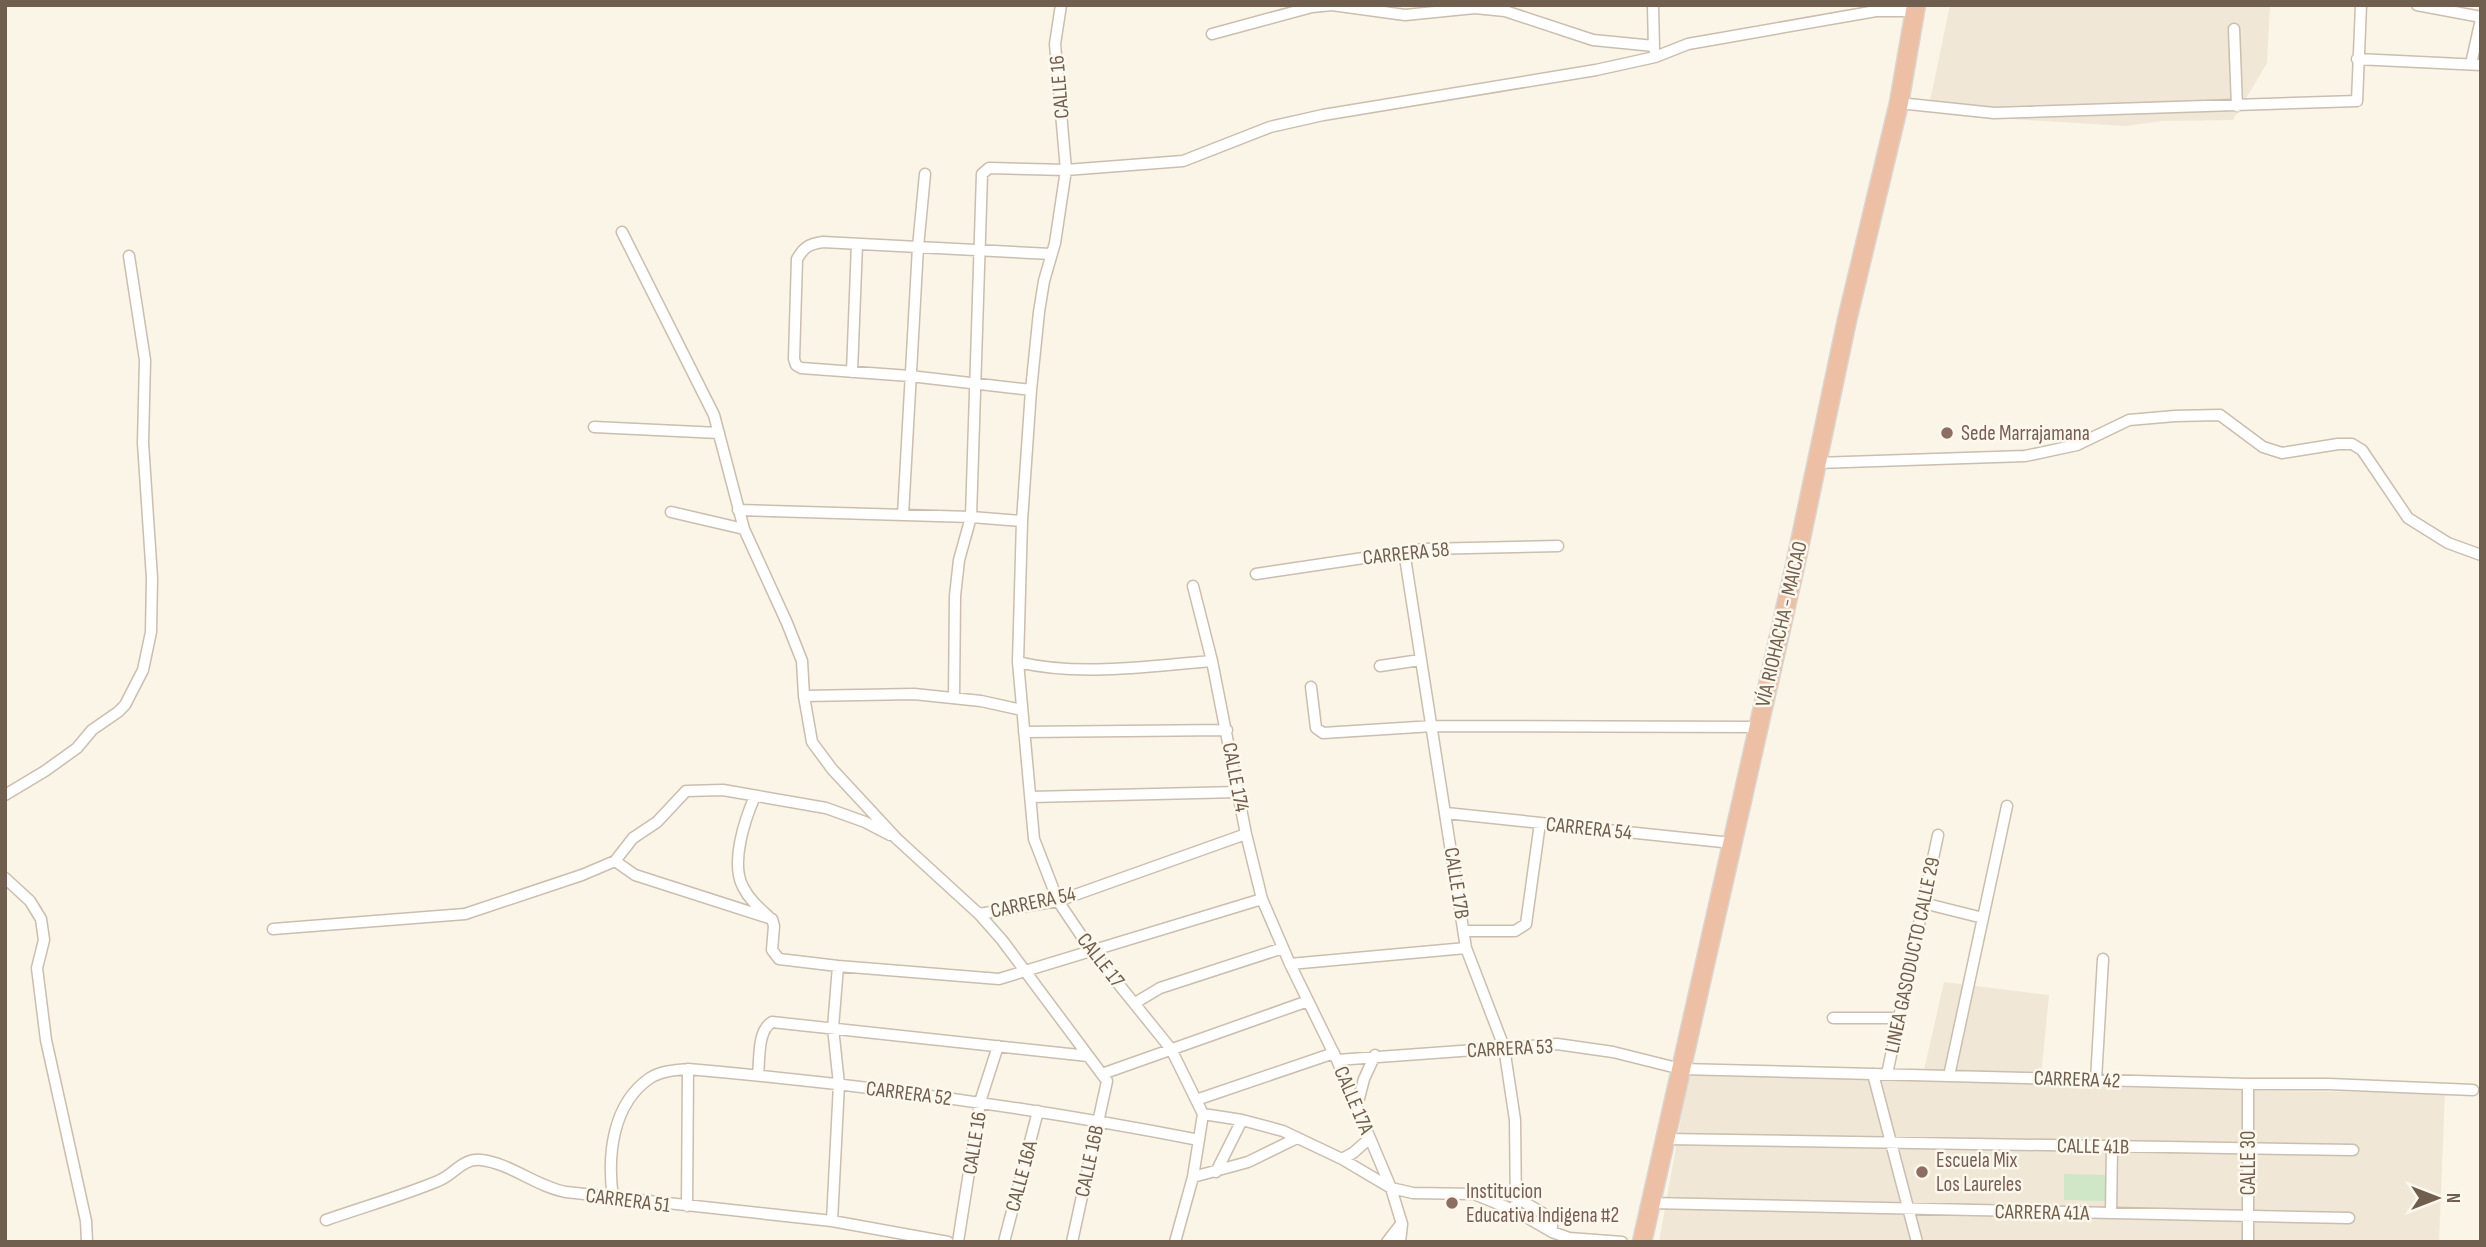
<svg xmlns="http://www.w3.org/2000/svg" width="2486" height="1247" font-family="'Sofia Sans Condensed',sans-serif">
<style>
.residential{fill:#f0e7d6}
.green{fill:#cfe6c7}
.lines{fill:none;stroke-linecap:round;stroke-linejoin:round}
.street-casing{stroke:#cabeae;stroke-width:13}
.highway-casing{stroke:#dad5d1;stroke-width:21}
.street{stroke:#fff;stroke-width:10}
.highway{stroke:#edc0a5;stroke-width:18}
.education-dot{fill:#8d6e63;stroke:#fdf8ed;stroke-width:2.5}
.labels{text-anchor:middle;stroke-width:5;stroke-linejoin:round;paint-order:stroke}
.street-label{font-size:21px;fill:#705f4e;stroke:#fdf8ed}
.education-label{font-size:21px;fill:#785e54;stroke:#fdf8ed;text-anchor:start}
</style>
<rect width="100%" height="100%" fill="#faf5e7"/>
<path class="residential" d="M1950,5h320l-3,58 -34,57 -72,1 -35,5 -165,-10 -32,-10z
M1944,982l105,13 -9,90 220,6 185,1 -6,150h-780l30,-168 234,1z"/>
<path class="green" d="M2064,1174l43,1 -1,26 -42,-1z"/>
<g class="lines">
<g class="street-casing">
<path id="street" d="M1061,5l-6,39 11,126 -11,73 -11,38 -5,31 -8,78 -9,131 -4,141 16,177 24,62 33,49 80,99 32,65 -10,63 -18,65
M1653,5l1,44
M2417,5l64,12
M2234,29l3,77
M1212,34l100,-27 20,-2 73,10 70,-7 30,3 88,29 61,6
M2357,59l124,6
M2471,64l10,-45
M1899,103l95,10 363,-12 4,-96
M622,232l92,183 30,114 43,94 15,38 2,35 8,46 20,27 65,70 82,75 23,26 105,141 -35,161
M852,372l5,-128
M1031,390l-121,-14 -109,-8 -5,-3 -2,-6 3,-100c7,-12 12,-15 26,-17l228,12
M594,427l125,6
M1817,463l208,-7 52,-11 52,-25 46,-4 45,-1 43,32 19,6 56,-9h14l10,6 46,68 40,25 33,12
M738,510l233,7 51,4
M671,512l73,17
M903,515l15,-268 7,-73
M1404,551l62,397 38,99 11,73 1,91
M1256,574l168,-25 134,-3
M1193,586l19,75 34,173 16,65 28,65 47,96 54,128 11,36 -2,18
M1018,662c62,15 131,4 194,-1
M1380,666l40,-6
M1311,687l5,41 7,5 110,-7 325,1
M804,696l110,-2 67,7 41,9
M954,698l1,-102 4,-36 12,-43 11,-343 7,-6 77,2 117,-9 87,-34 53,-12 273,-45 59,-13 33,-13 188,-33h39
M1024,732l203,-2
M5,795l40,-24 32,-23 15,-18 26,-18 7,-7 18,-35 8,-38 1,-54 -9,-135 2,-83 -16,-104
M755,796c-10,23 -25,67 -12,91 6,12 15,20 25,29
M1031,797l207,-5
M1446,813l286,30
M615,861l20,14 137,44 2,7 -2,24 7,9 59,7 161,13 263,-80
M5,878l25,23 11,18 3,21 -7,28 9,72 40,181 1,21
M1923,903l60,15
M979,914l79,-13 188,-67
M273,929l192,-15 117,-39 33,-14 18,-23 24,-16 29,-31 37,-1 103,18 39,14 25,13
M1464,931h51l11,-7 14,-101
M1290,964l176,-16
M1135,1003l25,-15 123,-40
M1833,1018h66
M1337,1060l220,-16 56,8 68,17 567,15h81l144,6
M1102,1074l206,-73
M1873,1074l44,168
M1887,1074l51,-239
M758,1075c2,-16 -1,-44 14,-53l316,34
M1949,1076l58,-270
M2096,1080l7,-121
M1196,1100l138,-47
M1357,1106l7,-27 11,-24
M1203,1114l39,6 41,11 59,28 49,29 22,5 61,1 42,17 36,21 17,6 53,4
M1666,1139l687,11
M1342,1159l11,-6 17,-15
M1216,1172l26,-52
M1193,1177l55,-15 49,-24
M1475,1194l22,-3 20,7 29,17 6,10v7
M613,1198c-6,-42 -1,-94 37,-120 11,-7 26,-8 38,-9 172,15 342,38 511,71
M1651,1203l698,15
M687,1206l1,-137
M2111,1213l1,-66
M326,1220c37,-13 76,-24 112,-39 16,-6 24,-23 43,-21 29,3 56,27 85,32l266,29 116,21
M832,1221l7,-137 -6,-56 5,-62
M958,1242l22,-140 18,-56
M1004,1242l34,-131
M1387,1242l14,-18
M2248,1242v-158"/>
</g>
<g class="highway-casing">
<path id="highway" d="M1642,1242l153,-676 52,-246 52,-217 17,-98"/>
</g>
<use href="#street" class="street"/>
<use href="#highway" class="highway"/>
</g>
<g class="education-dot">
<circle cx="1947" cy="433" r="7"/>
<circle cx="1922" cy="1172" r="7"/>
<circle cx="1452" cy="1203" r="7"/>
</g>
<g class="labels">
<g class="street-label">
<text transform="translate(1059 87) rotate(-95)" y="7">CALLE 16</text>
<text transform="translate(1406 553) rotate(-6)" y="7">CARRERA 58</text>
<text transform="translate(1781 624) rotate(-77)" y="7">VÍA RIOHACHA - MAICAO</text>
<text transform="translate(1236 777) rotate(79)" y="7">CALLE 174</text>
<text transform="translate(1589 828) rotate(6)" y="7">CARRERA 54</text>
<text transform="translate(1457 883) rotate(81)" y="7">CALLE 17B</text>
<text transform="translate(1033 902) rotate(-12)" y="7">CARRERA 54</text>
<text transform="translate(1912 955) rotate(-78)" y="7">LINEA GASODUCTO CALLE 29</text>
<text transform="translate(1101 960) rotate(52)" y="7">CALLE 17</text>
<text transform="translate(1510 1048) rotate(-3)" y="7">CARRERA 53</text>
<text transform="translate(2077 1079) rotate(2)" y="7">CARRERA 42</text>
<text transform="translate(909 1093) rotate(7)" y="7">CARRERA 52</text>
<text transform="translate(1354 1100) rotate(67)" y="7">CALLE 17A</text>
<text transform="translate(974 1143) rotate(-81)" y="7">CALLE 16</text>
<text transform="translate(2093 1146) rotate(1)" y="7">CALLE 41B</text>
<text transform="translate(1089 1161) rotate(-78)" y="7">CALLE 16B</text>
<text transform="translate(2248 1163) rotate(-90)" y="7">CALLE 30</text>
<text transform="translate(1021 1176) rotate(-75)" y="7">CALLE 16A</text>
<text transform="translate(628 1200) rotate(7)" y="7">CARRERA 51</text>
<text transform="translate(2042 1212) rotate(1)" y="7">CARRERA 41A</text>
</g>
<g class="education-label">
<text x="1961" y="440">Sede Marrajamana</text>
<text x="1936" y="1167">Escuela Mix<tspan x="1936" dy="24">Los Laureles</tspan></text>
<text x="1466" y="1198">Institucion<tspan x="1466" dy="24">Educativa Indigena #2</tspan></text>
</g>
</g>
<rect width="2486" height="1247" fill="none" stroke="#705f4e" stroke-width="14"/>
<g transform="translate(2437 1198) rotate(90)" stroke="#fdf8ed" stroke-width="5" paint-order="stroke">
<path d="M0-5L12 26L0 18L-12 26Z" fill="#705f4e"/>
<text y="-10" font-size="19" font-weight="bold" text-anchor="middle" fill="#705f4e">N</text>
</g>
</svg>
